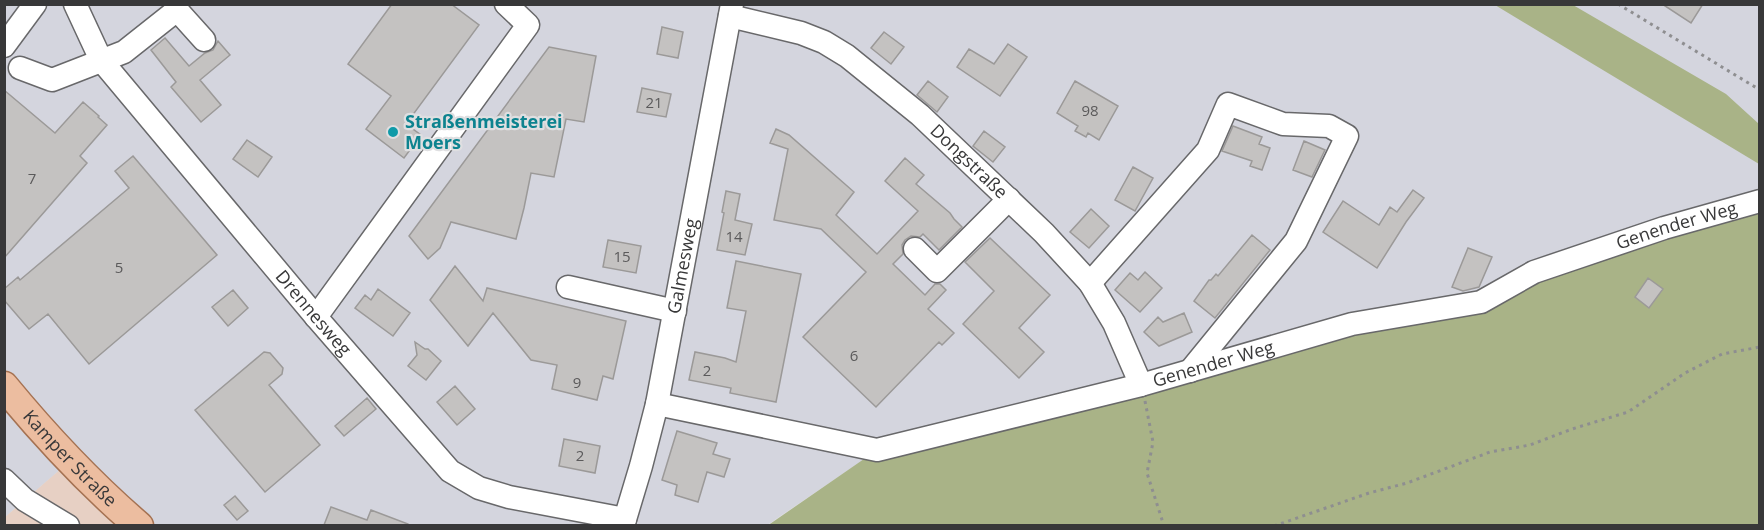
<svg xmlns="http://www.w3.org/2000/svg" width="1764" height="530" font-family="'Open Sans',sans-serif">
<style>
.built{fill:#d4d5de}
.industrial{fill:#e7d0c4}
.green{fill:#a9b387}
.building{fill:#c4c2c1;stroke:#9b9998;stroke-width:1.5}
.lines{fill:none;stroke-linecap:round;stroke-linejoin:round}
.minor-casing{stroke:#68686a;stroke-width:25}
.major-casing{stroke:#a57252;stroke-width:31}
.path{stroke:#8e8e90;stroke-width:3;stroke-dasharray:3 4.5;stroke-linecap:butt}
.minor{stroke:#fff;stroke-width:22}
.major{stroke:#ecbda0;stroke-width:28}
.culture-dot{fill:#0f9aa8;stroke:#dfdfe1;stroke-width:2}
.labels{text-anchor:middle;stroke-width:4.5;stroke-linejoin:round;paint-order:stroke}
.number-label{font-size:15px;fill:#5b5a5b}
.culture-label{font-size:18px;font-weight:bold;fill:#0d838f;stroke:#dfdfe1;text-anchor:start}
.street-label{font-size:18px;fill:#383839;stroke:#dfdfe1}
</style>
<rect width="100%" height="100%" fill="#dfdfe1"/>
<path class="built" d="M5,5h1754v193l-278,104 -603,148 -111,75h-627l-70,-64 -65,56z"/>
<path class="industrial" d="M70,461l69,64h-134l-1,-7z"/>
<path class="green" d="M1495,5h78l153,89 33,30v40z
M1759,201v324l-992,1 110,-76 604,-148z"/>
<path class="building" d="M392,4h59l28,21 -73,99 15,11 -17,23 -38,-29 25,-33 -43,-32z
M1662,4h41l-12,19z
M662,27l21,5 -5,26 -21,-4z
M884,32l20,15 -13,17 -20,-16z
M165,38l24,28 16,-13 8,-3 5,-9 12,14 -30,25 21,25 -20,17 -30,-35 5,-5 -25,-32z
M1008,44l19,13 -27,39 -43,-29 12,-18 25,15z
M549,47l47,9 -12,66 -18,-3 -12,58 -23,-4 -7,35 -8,31 -65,-17 -11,26 -12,11 -19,-23z
M928,81l20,16 -11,15 -20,-17z
M1075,81l43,25 -19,34 -11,-7 -2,4 -11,-6 3,-5 -21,-13z
M642,88l29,6 -5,23 -29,-5z
M4,90l51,43 28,-31 16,14 -1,1 9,8 -27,31 7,7 -83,95z
M1233,126l29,11 -3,7 11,4 -8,22 -12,-4 2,-5 -30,-10z
M776,129l13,6 65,57 -18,23 41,39 41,-43 -33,-30 20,-23 19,17 -8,9 34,29 4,6 8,8 -23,23 -16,-16 -3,3 -9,-1 -6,4 -3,5 1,9 -10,10 32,31 10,-11h5l6,6 -18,19 26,24 -12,12 -3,-3 -63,65 -73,-70 63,-65 -45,-43 -47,-9 14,-71 -18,-6z
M984,131l21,16 -12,15 -20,-16z
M247,140l25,17 -14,20 -25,-18z
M1304,141l21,9 -13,27 -19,-7z
M133,156l84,99 -128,109 -41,-50 -19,15 -25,-29v-11l14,-12 2,3 109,-92 -14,-17z
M1133,167l20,11 -18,33 -20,-11z
M1413,190l11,8 -18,24 -29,46 -54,-36 20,-31 36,24 11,-18 7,5z
M726,191l14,3 -5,26 17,4 -7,31 -28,-5 7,-37 -2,-1z
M1091,209l18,17 -20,22 -19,-16z
M1252,235l18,15 -55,68 -21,-17 15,-21h2l5,-6 2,2z
M990,238l60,57 -31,33 25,24 -25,26 -56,-54 31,-33 -29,-29z
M608,240l33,6 -5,27 -33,-6z
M1468,248l24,9 -13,30 -16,4 -11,-4z
M736,261l65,13 -25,128 -46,-9 1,-5 -42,-8 6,-28 30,6 11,4 10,-51 -19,-3z
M455,266l28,35 4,-13 139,33 -13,58 -10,-3 -6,24 -45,-11 5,-24 -26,-5 -38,-47 -25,33 -38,-46z
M1145,272l17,16 -22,24 -25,-22 15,-17 8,7z
M1648,278l15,11 -14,19 -14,-11z
M378,289l32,24 -17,23 -38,-28 10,-13 6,5z
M233,290l15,18 -20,18 -16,-19z
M1184,313l8,19 -33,14 -15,-14 14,-15 5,5z
M415,342l10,7h3l13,12 -15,19 -18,-14 9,-11z
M264,352l6,1 13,15 -1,6 -13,11 51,60 -55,47 -70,-82z
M455,386l20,23 -18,16 -20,-23z
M367,398l9,11 -32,27 -9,-10z
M677,431l40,12 -4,11 17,5 -6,18 -17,-5 -9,30 -23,-7 2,-10 -15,-5z
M564,439l36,7 -5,27 -36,-7z
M235,496l13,15 -11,9 -13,-15z
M331,507l36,13 4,-10 37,14v1h-84z"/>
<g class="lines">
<g class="minor-casing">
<g id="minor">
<path id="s1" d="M75,4l26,56 215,257 134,154 29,17 30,9 116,22"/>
<path id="s2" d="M730,16l71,17 23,9 23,14 73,59 124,118 46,50 24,40 27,62"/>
<path d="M4,46l31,-42"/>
<path d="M20,68l32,12 72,-28 53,-42 27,30"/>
<path d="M915,249l22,22 72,-72"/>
<path d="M1090,283l118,-133 20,-46 55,20 46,2 18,10 -51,105 -106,130"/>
<path d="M568,287l107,24"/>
<path d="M316,317l212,-292 -22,-21"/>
<path id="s3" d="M657,404l220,46 264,-65 211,-61 129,-22 53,-30 130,-44 96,-27"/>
<path d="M4,480l21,20 43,26"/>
<path id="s4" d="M623,526l18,-60 16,-62 75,-400"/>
</g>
</g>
<g class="major-casing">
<g id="major">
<path id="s5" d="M4,386c42,51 85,97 135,140"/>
</g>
</g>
<path class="path" d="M1618,4l142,86
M1145,401l8,41 -6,31 17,53
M1274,526l95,-33 38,-10 83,-31 40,-7 42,-16 56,-17 57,-39 37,-19 38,-7"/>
<use href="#minor" class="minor"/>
<use href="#major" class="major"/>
</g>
<circle class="culture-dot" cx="393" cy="132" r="6"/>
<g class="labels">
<g class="number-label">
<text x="654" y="108">21</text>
<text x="1090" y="116">98</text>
<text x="32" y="184">7</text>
<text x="734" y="242">14</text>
<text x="622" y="262">15</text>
<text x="119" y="273">5</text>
<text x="854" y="361">6</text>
<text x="707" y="376">2</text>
<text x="577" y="388">9</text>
<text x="580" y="461">2</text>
</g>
<g class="culture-label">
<text x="405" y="128">Straßenmeisterei<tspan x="405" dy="21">Moers</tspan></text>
</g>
<g class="street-label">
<text dy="6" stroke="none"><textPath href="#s2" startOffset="286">Dongstraße</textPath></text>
<text dy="6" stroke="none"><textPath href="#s3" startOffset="1058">Genender Weg</textPath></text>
<text dy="6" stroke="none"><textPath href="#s4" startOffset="267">Galmesweg</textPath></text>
<text dy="6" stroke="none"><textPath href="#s1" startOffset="392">Drennesweg</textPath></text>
<text dy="6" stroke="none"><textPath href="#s3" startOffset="572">Genender Weg</textPath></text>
<text dy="6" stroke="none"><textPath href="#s5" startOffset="98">Kamper Straße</textPath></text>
</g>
</g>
<rect width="1764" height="530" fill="none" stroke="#383839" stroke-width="12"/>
</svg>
